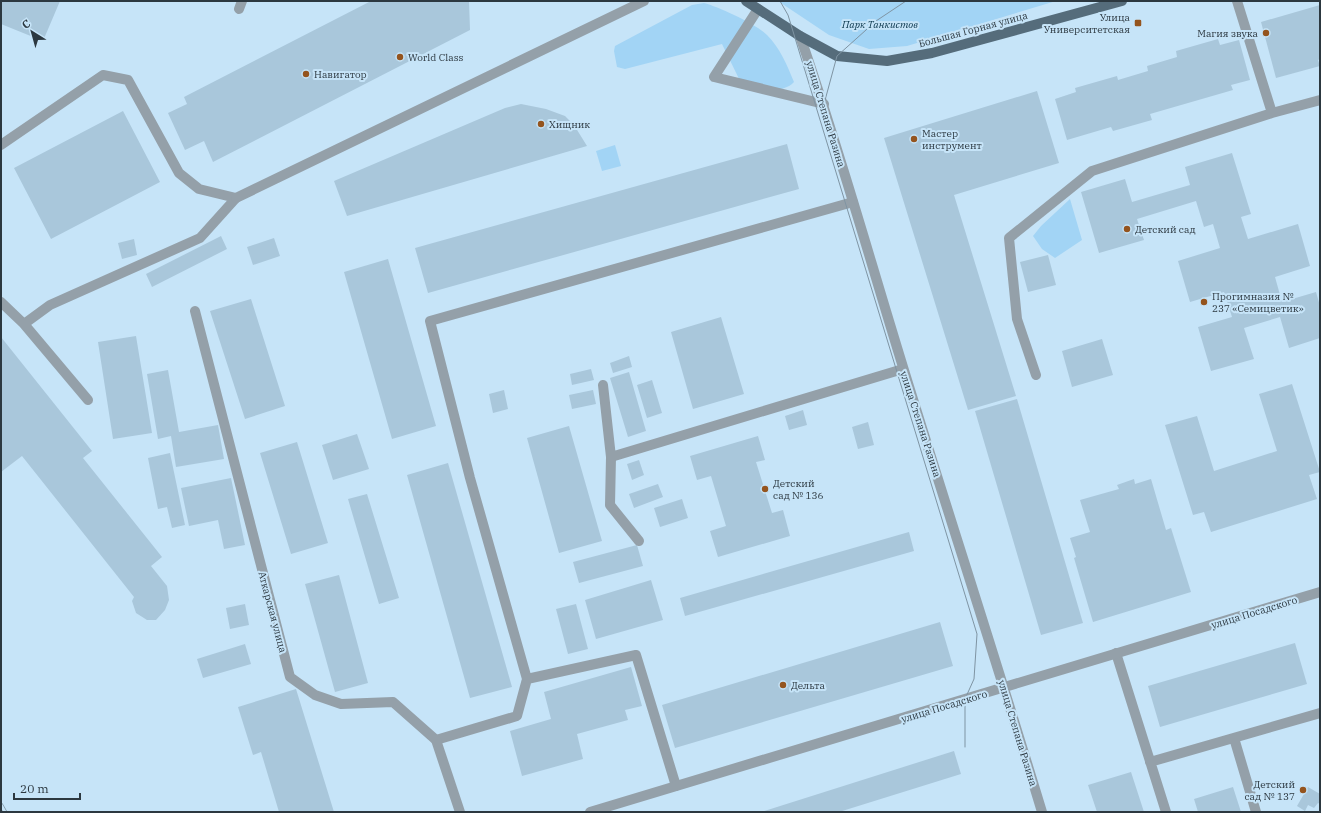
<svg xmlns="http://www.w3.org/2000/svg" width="1321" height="813" font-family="'IBM Plex Serif',serif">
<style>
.green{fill:#a2d4f5}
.building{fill:#a9c7db}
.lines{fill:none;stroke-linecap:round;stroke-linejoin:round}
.service{stroke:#94a0a9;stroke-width:10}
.minor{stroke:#94a0a9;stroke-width:10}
.tertiary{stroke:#94a0a9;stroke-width:10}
.primary{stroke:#556c7b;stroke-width:10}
.tram{stroke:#7f94a3;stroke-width:1}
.rail-casing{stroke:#7f94a3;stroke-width:4.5}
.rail{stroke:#c6e4f8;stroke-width:3;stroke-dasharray:9;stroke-linecap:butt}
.poi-dot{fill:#94541e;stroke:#c6e4f8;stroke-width:1.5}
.labels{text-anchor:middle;stroke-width:4;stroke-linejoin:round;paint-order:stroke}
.poi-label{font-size:10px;fill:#2c3840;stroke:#c6e4f8;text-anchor:start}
.park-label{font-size:10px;font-style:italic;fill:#09354b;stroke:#c6e4f8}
.street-label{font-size:10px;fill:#2c3840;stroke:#c6e4f8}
</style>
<rect width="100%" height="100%" fill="#c6e4f8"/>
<path class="green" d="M778,1h278l-149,45 -38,3 -40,-14z
M704,3c15,4 52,21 63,32 13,13 20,30 27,47 -11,12 -36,8 -51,5l-21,-43 -97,25 -8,-2 -3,-16 1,-5 77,-41z
M615,145l6,21 -19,5 -6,-20z
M1070,199l12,41 -27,18 -13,-9 -9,-13 8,-10z"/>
<path class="building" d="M1,1h59l-17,40 -42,-17z
M371,1h98l1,29 -257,132 -9,-21 -19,9 -17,-37 19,-9 -3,-7z
M1320,5v54l-2,1 2,6 -44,12 -15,-56z
M1218,39l2,6 19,-5 11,40 -19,5 2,5 -83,24 2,6 -39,11 -2,-4 -44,13 -12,-41 21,-7 -1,-4 42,-12 1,4 30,-9 -1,-5 30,-9 -1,-6z
M1037,91l22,72 -105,32 62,201 -48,14 -84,-272z
M521,104l25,5 19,7 9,9 13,21 -240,70 -13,-35 171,-73z
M123,111l37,71 -109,57 -37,-71z
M787,144l12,45 -371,104 -13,-45z
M1232,153l19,61 -10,3 7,22 50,-15 12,42 -35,11 7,25 34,-10 4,14v32l-31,10 -9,-31 -36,11 10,31 -43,12 -13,-44 34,-10 -8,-25 -34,10 -12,-41 42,-13 -7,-24 -9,3 -8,-26 -59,18 7,21 -45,13 -18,-61 44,-13 7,23 58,-17 -5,-18z
M221,236l6,13 -75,38 -6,-13z
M274,238l6,18 -27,9 -6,-18z
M134,239l3,16 -15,4 -4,-16z
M1048,255l8,30 -28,7 -8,-30z
M388,259l48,167 -44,13 -48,-167z
M251,299l34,107 -40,13 -35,-108z
M721,317l23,77 -51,15 -22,-77z
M136,336l16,97 -39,6 -15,-97z
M1,337l91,114 -9,7 79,99 -11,9 16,20 2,14 -4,10 -9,10h-9l-11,-7 -4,-12 2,-4 -112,-141 -21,16z
M1102,339l11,36 -41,12 -10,-36z
M629,356l3,11 -19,6 -3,-10z
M591,369l3,11 -22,5 -2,-11z
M168,370l11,62 39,-7 6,34 -48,8 -5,-31 -13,3 -11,-65z
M629,372l17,59 -18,6 -18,-59z
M652,380l10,33 -15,5 -10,-33z
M1292,384l28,88 -11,3 8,24 -106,33 -7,-20 -11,3 -28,-90 32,-9 17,55 63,-20 -18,-57z
M504,390l4,19 -15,4 -4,-19z
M593,390l3,14 -24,5 -3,-14z
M1017,399l66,224 -42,12 -66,-224z
M803,410l4,15 -18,5 -4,-14z
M868,422l6,23 -16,4 -6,-22z
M569,426l33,115 -43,12 -32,-115z
M357,434l12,35 -36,11 -11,-35z
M758,436l7,24 -9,2 16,51 11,-3 7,26 -72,21 -8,-26 16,-5 -15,-50 -14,4 -7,-24z
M297,442l31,101 -37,11 -31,-101z
M170,453l15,72 -13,3 -5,-21 -9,2 -10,-51z
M639,460l5,15 -12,5 -5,-16z
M448,463l64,224 -42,11 -63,-223z
M231,478l14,67 -21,4 -6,-29 -29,6 -8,-38z
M1134,479l1,5 16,-5 15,51 5,-2 20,64 -98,30 -19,-64 2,-1 -6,-19 20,-6 -10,-32 39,-11 -2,-4z
M658,484l5,13 -29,11 -5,-14z
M367,494l32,104 -20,6 -31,-105z
M682,499l6,19 -28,9 -6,-19z
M909,532l5,19 -229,65 -5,-18z
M637,545l6,21 -64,17 -6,-21z
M339,575l29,108 -33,9 -30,-108z
M651,580l12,40 -67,19 -11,-39z
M245,604l4,21 -19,4 -4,-21z
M576,604l12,45 -20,5 -12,-45z
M940,622l13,44 -278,82 -13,-43z
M1295,643l12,41 -147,43 -12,-41z
M245,644l6,20 -48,14 -6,-19z
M631,667l11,39 -17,4 3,10 -51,14 6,25 -61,17 -12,-45 41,-12 -7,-27z
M296,689l38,123h-55l-18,-60 -8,3 -15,-48z
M954,751l7,23 -122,38h-78z
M1131,772l13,40h-47l-9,-27z
M1233,787l8,25h-43l-4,-13z
M1308,787l12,7v10l-2,-1 -4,5 -6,-3 -3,6 -8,-5z"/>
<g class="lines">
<path class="service" d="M1237,1l35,112
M239,9l3,-8
M758,9l-44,68 110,27
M1,145l102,-70 25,5 51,93 20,16 37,9 -36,40 -150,67 -26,19
M1,302l23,22 64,76
M1036,375l-19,-56 -8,-81 83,-67 180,-58 48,-13
M603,385l8,72
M639,541l-29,-36 1,-48 292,-88
M1116,653l50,159
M1234,738l22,74
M436,740l81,-24 10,-37
M1150,762l170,-49
M676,786l-40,-131 -109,24 -57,-201 -40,-157 423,-119"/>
<path class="minor" d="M236,198l408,-197
M195,311l95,366 25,18 26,9 52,-2 43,38 24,72
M590,812l730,-220"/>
<path class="tertiary" d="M800,36c38,109 69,221 103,331 46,149 94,296 139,445"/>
<path class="primary" d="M746,1l54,35 37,20 50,5 45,-8 190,-52"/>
<path class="tram" d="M780,1l8,14 189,619 -3,45 -9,20v48
M825,125l-1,-21 13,-48 39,-35 30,-20"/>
<g class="rail-casing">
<path id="rail" d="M1,805l4,7"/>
</g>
<use href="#rail" class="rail"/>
</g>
<g class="poi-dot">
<rect x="1134" y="19" width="8" height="8" rx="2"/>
<circle cx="1266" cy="33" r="4"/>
<circle cx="400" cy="57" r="4"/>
<circle cx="306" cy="74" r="4"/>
<circle cx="541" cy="124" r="4"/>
<circle cx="914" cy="139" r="4"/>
<circle cx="1127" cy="229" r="4"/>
<circle cx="1204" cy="302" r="4"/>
<circle cx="765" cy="489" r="4"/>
<circle cx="783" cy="685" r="4"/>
<circle cx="1303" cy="790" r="4"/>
</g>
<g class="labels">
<g class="poi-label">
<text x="1130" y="21" text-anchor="end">Улица<tspan x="1130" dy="12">Университетская</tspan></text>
<text x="1258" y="37" text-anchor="end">Магия звука</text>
<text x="408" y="61">World Class</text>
<text x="314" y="78">Навигатор</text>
<text x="549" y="128">Хищник</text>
<text x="922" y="137">Мастер<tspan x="922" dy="12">инструмент</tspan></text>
<text x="1135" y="233">Детский сад</text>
<text x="1212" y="300">Прогимназия №<tspan x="1212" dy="12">237 «Семицветик»</tspan></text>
<text x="773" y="487">Детский<tspan x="773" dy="12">сад № 136</tspan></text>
<text x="791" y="689">Дельта</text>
<text x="1295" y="788" text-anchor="end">Детский<tspan x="1295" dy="12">сад № 137</tspan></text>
</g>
<g class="park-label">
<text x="880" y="28">Парк Танкистов</text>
</g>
<g class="street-label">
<text transform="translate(973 29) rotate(-15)" y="4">Большая Горная улица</text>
<text transform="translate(826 114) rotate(73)" y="4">улица Степана Разина</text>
<text transform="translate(921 424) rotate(72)" y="4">улица Степана Разина</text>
<text transform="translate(273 612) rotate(75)" y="4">Аткарская улица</text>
<text transform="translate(1254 612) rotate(-17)" y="4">улица Посадского</text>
<text transform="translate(944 706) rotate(-17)" y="4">улица Посадского</text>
<text transform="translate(1018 733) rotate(73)" y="4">улица Степана Разина</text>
</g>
</g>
<rect width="1321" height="813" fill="none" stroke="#2c3840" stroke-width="4"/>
<g transform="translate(32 32) rotate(323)" stroke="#c6e4f8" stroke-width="3" paint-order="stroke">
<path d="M0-3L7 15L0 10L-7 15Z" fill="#2c3840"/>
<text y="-6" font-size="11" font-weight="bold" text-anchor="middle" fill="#2c3840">С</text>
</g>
<path d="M14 793v6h66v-6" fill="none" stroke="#2c3840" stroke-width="2"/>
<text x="20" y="793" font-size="12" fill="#2c3840" stroke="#c6e4f8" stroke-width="3" paint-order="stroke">20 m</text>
</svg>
